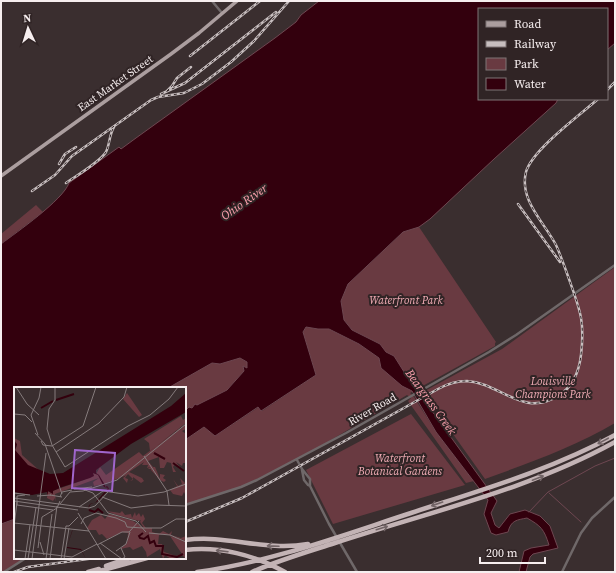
<svg xmlns="http://www.w3.org/2000/svg" width="616" height="573" font-family="'Source Serif 4',serif">
<style>
.green{fill:#693a41}
.water{fill:#33000d;stroke:#6e4751}
.lines{fill:none;stroke-linecap:round;stroke-linejoin:round}
.stream{stroke:#6e4751;stroke-width:1}
.minor{stroke:#6f6869;stroke-width:2.5}
.major{stroke:#ab9e9f;stroke-width:3.5}
.highway{stroke:#c3b3b5;stroke-width:4.5}
.rail-casing{stroke:#c7bebf;stroke-width:2.5}
.rail{stroke:#302425;stroke-width:1;stroke-dasharray:3;stroke-linecap:butt}
.oneway{stroke:#726466}
.labels{text-anchor:middle;stroke-width:4;stroke-linejoin:round;paint-order:stroke}
.street-label{font-size:11px;fill:#f6eeef;stroke:#302425}
.park-label{font-size:11px;font-style:italic;fill:#f2adb6;stroke:#302425}
.water-label{font-size:12px;font-style:italic;fill:#fda2af;stroke:#302425}
.inset-river{fill:none;stroke:#33000d;stroke-width:2}
.inset-road{fill:none;stroke:#857b7c;stroke-width:1}
.view{fill:#a066cd;fill-opacity:0.15;stroke:#a066cd;stroke-width:2}
.inset-edge{fill:none;stroke:#f6eeef;stroke-width:2}
</style>
<rect width="100%" height="100%" fill="#3a2e2f"/>
<path class="green" d="M36,205l7,7 -42,32v-10z
M419,227l77,115 -1,1v3l-85,47 4,4 22,35 38,49 -8,2 -58,-82 3,-3 -4,-3 -110,65 -56,27 -56,18v-65l19,-13 11,9 44,-29 3,4 54,-36 -13,-43 3,-5 12,2h11l30,15 20,14 1,-14 -28,-14 -8,-10 -3,-19 7,-17 55,-52z
M615,267v156c-41,24 -86,40 -130,56l-62,-87 79,-43z
M240,358l7,4v6l-4,-2 1,5 -17,19 -35,18 -3,-1 -4,4v-23h-17l44,-25 8,1z
M411,414l54,71 -132,39 -27,-54z
M15,518v40h11l-22,14h-3v-48l10,-3z"/>
<path class="water" d="M319,1h296v42l-8,7v-41h-128v90h79l-2,4 -62,56 -64,60 -11,8 -16,5 -55,52 -7,17 3,19 8,10 28,14 6,8 8,4 12,19 91,126 -6,12 4,12 4,3 11,-14 15,-4 15,6 10,10 8,22 -25,6 -3,3 -4,15h-7l5,-21 7,-3 18,-3c-5,-16 -8,-19 -22,-27 -10,2 -16,2 -19,14l-12,3 -5,-2 -7,-19 4,-14 -52,-68 -24,-41 -10,-5 -21,-18 -2,-10 -20,-14 -30,-15h-11l-12,-2 -3,5 13,43 -55,36 -3,-4 -43,29 -11,-9 -19,13v-29l4,-4 3,1 3,-4 2,1 30,-15 17,-19 -1,-5 4,2v-6l-7,-4 -20,6 -8,-1 -44,25h-153v131l-14,5v-280c16,-12 62,-44 68,-61l50,-36 2,2 15,-11 139,-100 21,-16 5,-7z"/>
<g class="lines">
<path class="stream" d="M549,493l32,29
M529,512l19,-20 47,-26 20,-8"/>
<path class="minor" d="M212,1l10,12
M297,460l5,9 8,10v7l19,38 28,48
M302,470l2,10 4,5 2,1
M185,505l56,-18 16,-7 89,-47 143,-81 27,-17 99,-70
M4,572l22,-14
M562,572l19,-39 11,-15 23,-21"/>
<path class="major" d="M1,176l170,-122 28,-21 38,-32"/>
<path class="highway" d="M185,540c43,-6 79,12 123,4
M185,550c34,-4 70,5 100,22
M106,566l23,-8
M88,572l11,-3
M96,572l51,-14
M197,572c74,-10 143,-36 214,-59 70,-23 140,-43 204,-78
M252,572c27,-12 55,-20 83,-29 94,-31 193,-53 280,-101"/>
<g class="rail-casing">
<path id="rail" d="M190,56l70,-55
M607,90l8,-8
M167,91l5,-5 5,-8 14,-11
M161,94l24,-11 91,-71
M59,164l6,-10 11,-7
M66,183c10,-7 34,-21 40,-31 4,-8 3,-17 8,-25
M32,191l23,-16 17,-19 79,-56 7,-3 26,-4 18,-9 29,-22 23,-21 35,-40
M518,204l42,58
M185,522l57,-24 196,-109c9,-5 18,-8 29,-8 33,2 56,37 91,15 15,-9 21,-24 23,-41 4,-34 -1,-45 -12,-76 -4,-11 -8,-23 -13,-34 -12,-23 -37,-45 -30,-73 6,-22 54,-57 72,-73
M14,572l14,-5 67,-9"/>
</g>
<use href="#rail" class="rail"/>
</g>
<defs><path id="oneway-shaft" d="M-6 0H5M1.5-3L5.5 0L1.5 3" fill="none" stroke-width="1.6" stroke-linecap="round" stroke-linejoin="round"/></defs>
<g class="oneway">
<use href="#oneway-shaft" transform="translate(603 441) rotate(152)"/>
<use href="#oneway-shaft" transform="translate(538 478) rotate(-21)"/>
<use href="#oneway-shaft" transform="translate(437 504) rotate(161)"/>
<use href="#oneway-shaft" transform="translate(382 528) rotate(-17)"/>
<use href="#oneway-shaft" transform="translate(273 546) rotate(-178)"/>
<use href="#oneway-shaft" transform="translate(222 551) rotate(-173)"/>
</g>
<g class="labels">
<g class="street-label">
<text transform="translate(115 83) rotate(-35)" y="4">East Market Street</text>
<text transform="translate(372 409) rotate(-30)" y="4">River Road</text>
</g>
<g class="park-label">
<text x="406" y="304">Waterfront Park</text>
<text x="553" y="385">Louisville<tspan x="553" dy="13">Champions Park</tspan></text>
<text x="400" y="462">Waterfront<tspan x="400" dy="13">Botanical Gardens</tspan></text>
</g>
<g class="water-label">
<text transform="translate(244 202) rotate(-35)" y="4">Ohio River</text>
<text transform="translate(431 402) rotate(54)" y="4">Beargrass Creek</text>
</g>
</g>
<g transform="translate(14 387)">
<rect width="172" height="172" fill="#3a2e2f"/>
<path d="M113,6l15,22 -3,2 -16,-18zM167,29l2,4 3,-2v5l-36,28 -6,4 6,-4 -1,-8 -5,-4zM172,37v5l-4,2 4,3v29h-3l-1,3 -6,-4 6,8 -7,-6 -2,3 3,5h-3l-2,-9 -4,-1 -3,6h-4l-1,-11 -11,4 5,6h2l5,12v-5l5,1 -2,3 3,2 -2,2 -4,-2 -9,-10v2v-3h-3l2,-2 -3,1 1,-3h-6l2,-3 -15,10 13,6 2,3 -3,2 -8,-6v3l-3,1 3,-2 -5,-5 -3,4 3,1 -1,4 -4,-5 4,-3 -23,9 -4,-7 4,7 -10,2 -1,-4 6,-4 -44,16 1,8 -1,-4 -2,3 -6,-3v-7l5,2v-2l32,-11 9,-7 3,1 4,-7 6,8 33,-23 4,4zM0,51l6,3 2,14 18,16 -16,-6 -9,-15 2,-4zM166,91l6,6v12l-2,-4 -2,4 -9,-2 -3,-4 7,-4 -4,-7 5,7 4,-2zM93,124l13,2 2,-2 3,4 6,-1 1,4 3,-6 1,4 3,-3 2,4 2,-3 2,5 -3,4 4,5h6v4l7,2 4,-3 6,3 3,-3 -1,4 10,3 5,-2v23l-4,-4 -11,4 -6,-4 -2,4 -3,-10 -13,8 -1,-5 -4,-6 -9,4 -3,-3 -10,2 7,-6 1,-10 -6,-1 -15,7 -5,-5 -3,1 -3,-5h-7l-2,-2 5,-8 9,-5 4,4 4,-5 24,7 11,7 -4,-6 1,-2 -2,1 -25,-7zM151,147l8,2 13,5 -16,-5 12,18 -6,2 -12,-4 -2,-8h-4l1,-9z" fill="#693a41" fill-rule="evenodd"/>
<path d="M172,6v19l-55,32 -35,26v3l3,2 6,10v2l2,-1 1,1 1,2 -12,13 -7,2 -2,7 -15,18 -1,2 -5,16 14,2 5,10 -5,-9 -14,-2v-1l6,-18 15,-18 1,-6 7,-3 12,-14 -4,-1 -6,-12 -5,-2 1,3 -4,2 -28,9 -9,4v3l-5,-3v6l-1,-5 -15,3 -18,-3v-51l3,3 -2,6 13,15 22,9 13,-1 108,-67z" fill="#33000d"/>
<path class="inset-river" d="M42,13l18,-6M27,21l12,-7M140,66l11,6M159,76l11,8M75,123l6,2 3,-3 5,4M129,146l-4,3 1,2 4,1 4,-3 2,7 4,-2 2,5h7l-1,8 15,3 6,-3"/>
<path class="inset-road" d="M2,0l11,17 12,11M41,0v13l-6,9 -2,20 5,16 13,22 63,-41 22,-11 19,-16 9,-12M0,27l11,1 7,7M21,46l10,11 17,50M24,48l-7,-20 8,-17 2,-11M27,54l2,4 9,1 31,-20 13,-39M42,65l43,-29 25,-26 3,-10M130,69l23,35 2,14M60,102l18,-2M71,103l8,3 15,20 28,8 10,11M0,106l16,2M36,108l12,2M23,109l14,-1M46,110l2,-5 10,-2M88,110l29,11 24,-3 31,1M0,111l75,10 6,-2 13,-14M0,114l64,9M46,117l10,-12 13,-1 34,-11 69,-56M3,118l36,5M3,118v-9l8,-1M65,120l24,-16 35,5 26,-4 22,-8M64,126l28,46M0,136l75,8M67,137l3,-6 12,-5 20,5 9,4 2,5 16,1h18l15,-9h10M0,139l3,-24M55,139l9,-9M135,146l21,2 16,7M26,155l4,13M86,156l22,16M83,158l25,-13h7l10,-11M24,161l4,-31 15,-9 3,-7M107,161l4,9 -3,2M0,163l58,7 25,-13M102,164l10,-7 4,-12M11,172l5,-34M14,172l8,-52M18,172l14,-106M32,172l6,-45M36,172l7,-53M47,172l5,-33h3M50,172l5,-31"/>
<path class="view" d="M61,63l40,3 -3,38 -40,-3z"/>
<rect width="172" height="172" class="inset-edge"/>
</g>
<rect width="616" height="573" fill="none" stroke="#f6eeef" stroke-width="4"/>
<rect x="478" y="8" width="130" height="92" fill="#302425" stroke="#7f7576"/>
<rect x="486" y="21" width="20" height="6" fill="#ab9e9f" stroke="#7f7576"/>
<text x="514" y="28" font-size="12" fill="#f6eeef">Road</text>
<rect x="486" y="41" width="20" height="6" fill="#c7bebf" stroke="#7f7576"/>
<text x="514" y="48" font-size="12" fill="#f6eeef">Railway</text>
<rect x="486" y="58" width="20" height="12" fill="#693a41" stroke="#7f7576"/>
<text x="514" y="68" font-size="12" fill="#f6eeef">Park</text>
<rect x="486" y="78" width="20" height="12" fill="#33000d" stroke="#7f7576"/>
<text x="514" y="88" font-size="12" fill="#f6eeef">Water</text>
<g transform="translate(28 28) rotate(356)" stroke="#302425" stroke-width="3" paint-order="stroke">
<path d="M0-3L7 15L0 10L-7 15Z" fill="#f6eeef"/>
<text y="-6" font-size="11" font-weight="bold" text-anchor="middle" fill="#f6eeef">N</text>
</g>
<path d="M480 557v6h65v-6" fill="none" stroke="#f6eeef" stroke-width="2"/>
<text x="486" y="557" font-size="12" fill="#f6eeef" stroke="#302425" stroke-width="3" paint-order="stroke">200 m</text>
</svg>
